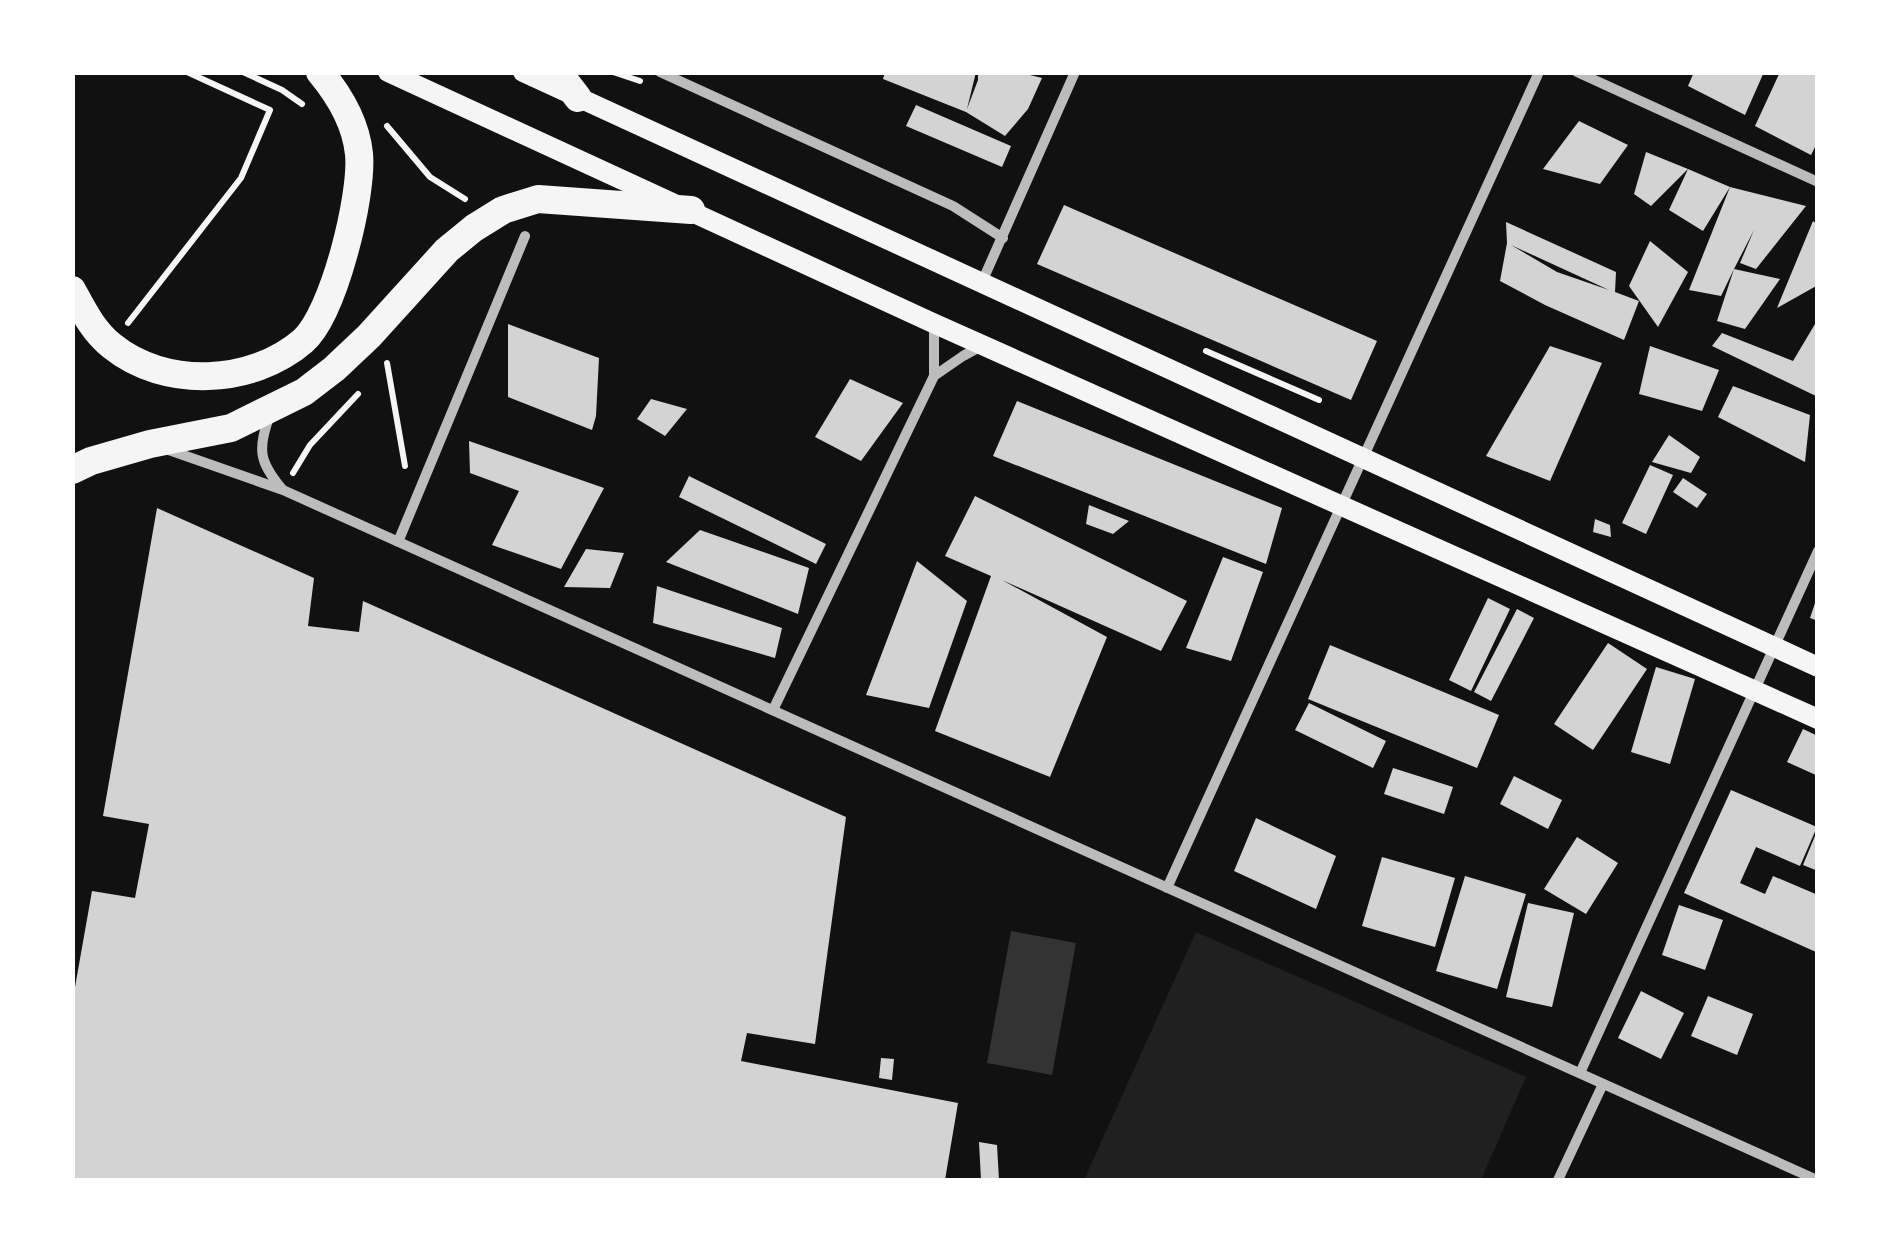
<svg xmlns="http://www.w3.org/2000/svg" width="1890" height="1253" font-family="'Roboto Condensed',sans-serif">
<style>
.green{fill:#202020}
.water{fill:#333}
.building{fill:#d3d3d3;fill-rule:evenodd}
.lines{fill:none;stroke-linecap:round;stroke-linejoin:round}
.path{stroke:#f5f5f5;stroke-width:6}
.minor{stroke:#bcbcbc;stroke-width:10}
.secondary{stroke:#f5f5f5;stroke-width:20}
.trunk{stroke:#f5f5f5;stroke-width:28}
</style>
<rect width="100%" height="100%" fill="#111"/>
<path class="green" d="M1196,932l330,145 -45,103h-397z"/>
<path class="water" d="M1011,931l65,12 -24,132 -65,-12z"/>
<path class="building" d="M885,72h91l-9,37 11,-29v-8h40l24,6 -14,31 -23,27 -39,-24 -83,-33z
M1694,72h70l-19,43 -57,-29z
M1780,72h38v69l-7,14 -56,-29z
M916,105l95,41 -9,21 -96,-41z
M1579,121l49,24 -28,39 -57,-15z
M1646,152l42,17 -37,37 -17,-12z
M1688,169l42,18 -27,44 -34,-21z
M1730,187l76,19 -50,63 -16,-6 14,-33 -20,39 46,10 -35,50 -28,-8 17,-52 -13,27 -32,-6z
M1064,205l313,136 -26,59 -314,-136z
M1813,221l5,4v60l-41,23z
M1506,222l110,50 -1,20 24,9 -15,39 -79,-35 -45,-24 7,-38zM1511,245l98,45 -52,-18z
M1650,241l38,31 -30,55 -29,-41z
M1818,319v78l-106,-51 10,-13 71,28z
M508,324l91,34 -3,58 -4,14 -84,-33z
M1550,346l52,17 -52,118 -64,-25z
M1650,346l69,24 -17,41 -63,-17z
M850,379l53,24 -42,58 -46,-24z
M1733,386l77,29 -5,47 -87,-45z
M651,399l36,10 -22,27 -28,-17z
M1017,401l265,107 -16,56 -273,-108z
M1669,435l31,22 -9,16 -39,-11z
M469,441l135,47 -43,81 -69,-24 27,-54 -49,-18z
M1650,465l23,10 -27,59 -24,-11z
M689,476l137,68 -10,20 -137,-67z
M1683,478l24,16 -10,14 -24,-16z
M975,496l212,105 -26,50 -159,-71 105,57 -57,140 -115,-46 56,-155 -46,-20z
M1089,505l40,16 -16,13 -27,-10z
M157,508l157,70 -6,48 51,6 4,-31 483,216 -31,227 -68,-11 -6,28 217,42 -13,77h-873v-176l20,-113 43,7 14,-74 -46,-8z
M1595,519l15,6 1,12 -18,-5z
M700,530l109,38 -11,46 -132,-52z
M586,549l38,4 -14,35 -46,-1z
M1223,557l40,15 -32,89 -45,-13z
M917,561l50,40 -38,107 -63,-13z
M657,586l125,42 -7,30 -122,-35z
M1817,597h1v24l-8,-3z
M1488,598l22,11 -39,82 -22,-11z
M1517,609l17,9 -43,83 -17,-9z
M1608,643l39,26 -54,81 -39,-26z
M1330,645l169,70 -22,53 -169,-69z
M1656,667l39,12 -25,85 -39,-12z
M1309,703l77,38 -13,27 -78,-38z
M1803,729l15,7v40l-31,-14z
M1393,768l60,19 -9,27 -60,-20z
M1514,776l48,24 -14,29 -48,-25z
M1731,790l86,37 -17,39 -44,-19 -16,36 25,11 8,-18 45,19 -2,57 -132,-59z
M1256,818l80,38 -20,53 -82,-38z
M1817,831h1v40l-15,-6z
M1577,837l41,26 -32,51 -42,-25z
M1382,857l73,21 -20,69 -73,-21z
M1465,876l61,18 -29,95 -61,-18z
M1528,903l46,10 -22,94 -46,-10z
M1679,905l44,15 -18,50 -43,-15z
M1641,991l43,22 -23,46 -43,-21z
M1708,996l45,18 -16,41 -46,-19z
M881,1058l13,1 -2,21 -13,-2z
M979,1142l18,3 2,35h-18z"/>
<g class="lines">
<path class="path" d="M243,72l39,18 20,14
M613,72l27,9
M387,126l43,51 35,22
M128,323l113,-145 29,-68 -83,-38
M1206,351l113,49
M387,363l18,103
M293,473l17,-28 48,-51"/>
<path class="minor" d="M660,72l293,134 50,32
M1577,72l241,110
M982,282l93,-210
M934,376l29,-20 20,-11
M270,414c-12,36 -12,46 12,75
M163,448l120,42 1534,690
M398,542l127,-306
M773,710l161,-334v-52
M1167,888l372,-816
M1580,1073l238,-522
M1558,1180l45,-96"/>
<path class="secondary" d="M388,72l545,251 885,396
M523,72l1295,595"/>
<path class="trunk" d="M558,72l20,26
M72,290c11,20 21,41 40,56 53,43 140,39 191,-5 31,-27 60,-147 56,-187 -3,-31 -19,-58 -39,-82
M72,470l19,-9 59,-17 81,-16 73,-36 30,-23 35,-33 78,-86 27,-22 29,-18 35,-11 153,11"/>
</g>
<rect width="1890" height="1253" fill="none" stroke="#ffffff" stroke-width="150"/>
</svg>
